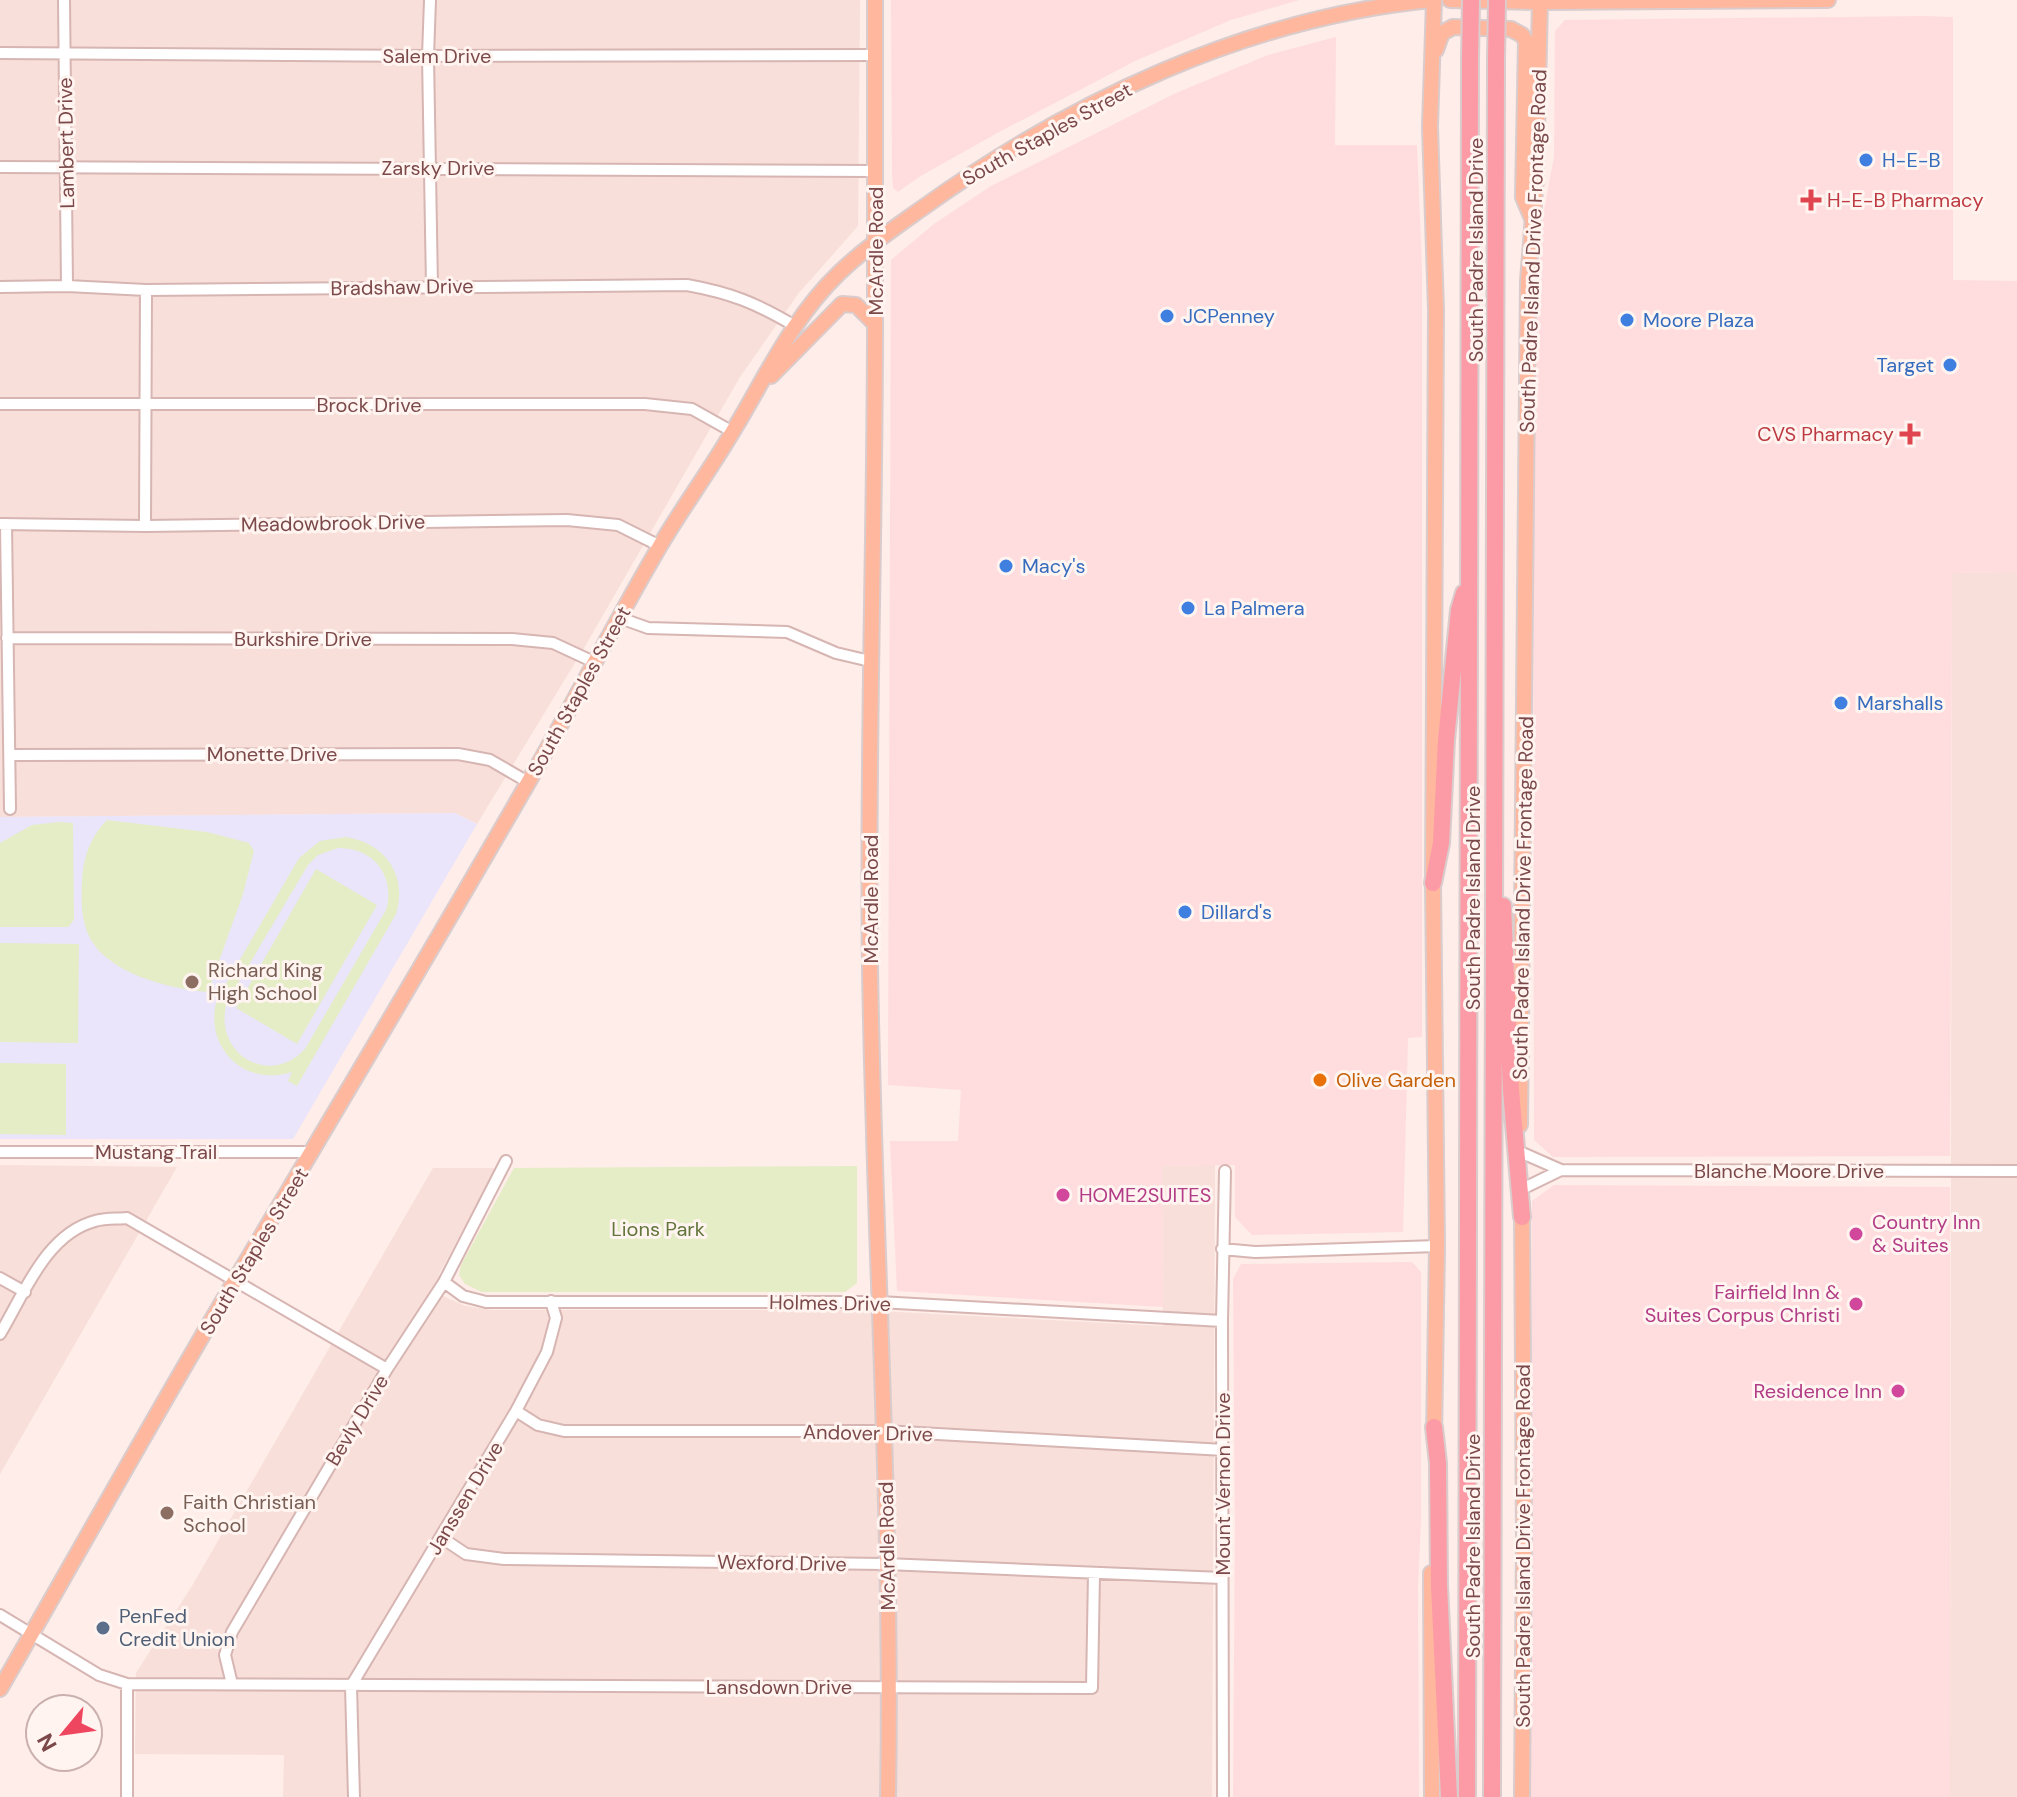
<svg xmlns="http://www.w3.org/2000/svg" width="2017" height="1797" font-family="'DM Sans',sans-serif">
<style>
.residential{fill:#f8dfd9}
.commercial{fill:#ffdcde}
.education{fill:#eae5fb}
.green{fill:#e4edc5;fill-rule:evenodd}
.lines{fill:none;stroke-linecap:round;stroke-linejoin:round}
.minor-casing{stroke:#d6b5b2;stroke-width:14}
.major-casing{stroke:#dacccc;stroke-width:18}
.highway-casing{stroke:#dacccc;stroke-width:20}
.minor{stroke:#fff;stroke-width:10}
.major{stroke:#ffb79e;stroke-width:14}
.highway{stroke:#fc9ba6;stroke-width:16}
.highway-bridge-casing{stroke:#dacccc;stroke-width:20;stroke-linecap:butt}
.highway-bridge{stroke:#fc9ba6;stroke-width:16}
.shop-dot{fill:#3f7fe0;stroke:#fff4f0;stroke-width:3}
.health-dot{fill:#e0444e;stroke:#fff4f0;stroke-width:3}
.education-dot{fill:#8d6e63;stroke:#fff4f0;stroke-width:3}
.food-dot{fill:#e8710a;stroke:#fff4f0;stroke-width:3}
.hotel-dot{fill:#d1479c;stroke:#fff4f0;stroke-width:3}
.service-dot{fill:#5c6f8a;stroke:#fff4f0;stroke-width:3}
.labels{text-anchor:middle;stroke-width:6;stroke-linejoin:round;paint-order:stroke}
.street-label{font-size:20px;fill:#7b494a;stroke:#fff4f0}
.shop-label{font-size:20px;fill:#366cbe;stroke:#fff4f0;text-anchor:start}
.health-label{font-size:20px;fill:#be3a42;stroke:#fff4f0;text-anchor:start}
.education-label{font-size:20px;fill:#785e54;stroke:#fff4f0;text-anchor:start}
.food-label{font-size:20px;fill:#c56008;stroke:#fff4f0;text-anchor:start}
.hotel-label{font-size:20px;fill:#b23c85;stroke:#fff4f0;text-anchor:start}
.park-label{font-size:20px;fill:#62753b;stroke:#fff4f0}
.service-label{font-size:20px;fill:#4e5e75;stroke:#fff4f0;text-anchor:start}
</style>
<rect width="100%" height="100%" fill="#feede8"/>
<path class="residential" d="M0,0h860l-2,226 -60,68 -58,83 -156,271 -107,176 -22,-11 -455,4z
M2017,572v1225h-67l2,-1224z
M0,1165l177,2 -177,307z
M1215,1165l-3,632h-929l1,-42 -149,-1 1,-81 56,-87 241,-418h63l-57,106 4,22 22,10 27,4h367l304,16 -1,-160z"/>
<path class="commercial" d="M891,0h408l-68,20 -96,41 -136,71 -80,45 -21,15 -5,-4 -1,-14z
M1925,16l28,1v263l64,1v291l-65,1 -2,583 -397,1 -19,-17 -1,-788 10,-136 11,-59 1,-126 10,-11z
M1336,37l-1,108h82l5,124v768l-14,1 -5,194 -151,3 -17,-18v-52l-73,1 1,141 -266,-16 -7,-150h68l3,-51 -73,-5 3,-825 43,-36 57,-38 185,-93 92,-38z
M1554,1185l396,2v610h-419l1,-596z
M1412,1262l9,10v248l-3,65 1,212h-186l2,-272 -2,-246 8,-15z"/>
<path class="education" d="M455,813l22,11 -184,315h-293v-322z"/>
<path class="green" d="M107,820l100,12 42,11 5,8 -11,43 -35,98c-37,-3 -101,-18 -119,-56 -8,-17 -8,-36 -7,-55 1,-23 8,-44 25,-61z
M59,822l14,1 1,97 -6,7h-68v-84l32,-18z
M346,837c39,6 62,39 50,77l-99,172 -9,-5 4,-9c-48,16 -89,-26 -75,-73l82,-141 21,-17zM338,848c35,-1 58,28 48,62l-81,139c-36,39 -93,4 -78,-47l81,-137 10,-10z
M316,869l61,36 -80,139 -61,-36z
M0,943l79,1 -1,99 -78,-1z
M0,1063l66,1v71l-66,-1z
M857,1166v117l-12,9h-363l-17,-8 -6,-9 2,-10 53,-97z"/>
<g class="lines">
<g class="minor-casing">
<path id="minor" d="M64,0l3,286
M430,0l-2,56 4,231
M0,53l428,3 447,-1
M0,167l876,4
M0,287l67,-1 79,4 541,-5c44,8 69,18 108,41
M0,404h645l47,5 41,23
M0,524l145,2 422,-6 51,5 42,21
M6,524l4,285
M145,526l1,-236
M620,618l28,10 139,4 49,21 34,8
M7,638l505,1 41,4 43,20
M10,755l448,-1 32,6 38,22
M0,1152h313
M1520,1152l41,18 456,1
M1522,1189l39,-19
M1222,1249l33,3 182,-6
M0,1278l25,14
M444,1282l19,14 23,6h393l343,19
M0,1334c24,-40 46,-100 95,-113 10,-3 22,-2 32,-3l260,151
M516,1411l22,14 26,6h320l340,19
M442,1538l24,16 38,5 382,5 336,14
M0,1615l99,60 28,9 965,4 2,-115
M232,1684l-7,-29 7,-23 155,-263 57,-87 62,-121
M127,1797v-113
M354,1797l-3,-111 165,-275 31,-59 9,-34 -5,-17
M1223,1797l-1,-476 3,-150"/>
</g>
<g class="major-casing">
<path id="major" d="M875,0c0,108 0,217 0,325 0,214 -8,428 -5,641 4,277 23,554 18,831
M1450,0l90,2 288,-2
M1436,50l6,-17 11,-6 58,2 11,6 4,6 -3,156 10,24
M771,376l71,-72 14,1 19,19
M1520,1125l8,-844 8,-104 4,-177
M1434,1437l3,-191 -4,-363 3,-573 -6,-183 4,-127
M1431,1573l1,224
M0,1689c79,-137 156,-276 237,-412 101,-170 202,-339 300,-510 42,-74 81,-150 124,-223 22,-37 47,-71 69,-108 34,-55 61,-117 109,-163 25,-24 54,-44 82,-64 149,-107 325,-191 510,-209
M1522,1797l2,-260 -2,-332"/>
</g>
<g class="highway-casing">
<path id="highway" d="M1433,883l8,-40 5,-103 13,-130 5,-17
M1503,906l8,184 11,127
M1434,1427l4,36 1,123 10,211
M1467,1797l3,-1738
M1492,1797l4,-1737"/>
</g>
<use href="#minor" class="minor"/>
<use href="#major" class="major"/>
<use href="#highway" class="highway"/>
<g class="highway-bridge-casing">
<path id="highway-bridge" d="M1470,59l1,-59
M1496,60l1,-60"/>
</g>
<use href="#highway-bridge" class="highway-bridge"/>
</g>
<g class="shop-dot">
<circle cx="1866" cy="160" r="8"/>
<circle cx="1167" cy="316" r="8"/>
<circle cx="1627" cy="320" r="8"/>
<circle cx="1950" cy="365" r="8"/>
<circle cx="1006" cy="566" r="8"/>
<circle cx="1188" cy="608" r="8"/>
<circle cx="1841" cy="703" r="8"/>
<circle cx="1185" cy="912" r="8"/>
</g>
<g class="health-dot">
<path d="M1807 188h8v8h8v8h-8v8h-8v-8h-8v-8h8z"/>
<path d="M1906 422h8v8h8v8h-8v8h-8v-8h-8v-8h8z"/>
</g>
<g class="education-dot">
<circle cx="192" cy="982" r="8"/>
<circle cx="167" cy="1513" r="8"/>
</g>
<circle class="food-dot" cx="1320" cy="1080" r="8"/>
<g class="hotel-dot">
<circle cx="1063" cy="1195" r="8"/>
<circle cx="1856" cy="1234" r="8"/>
<circle cx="1856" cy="1304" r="8"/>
<circle cx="1898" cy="1391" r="8"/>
</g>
<circle class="service-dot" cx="103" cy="1628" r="8"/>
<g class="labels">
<g class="street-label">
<text x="437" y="63">Salem Drive</text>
<text transform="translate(1047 134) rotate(-29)" y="7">South Staples Street</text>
<text transform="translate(66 143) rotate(-91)" y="7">Lambert Drive</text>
<text x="438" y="175">Zarsky Drive</text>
<text transform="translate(1476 250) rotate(-90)" y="7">South Padre Island Drive</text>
<text transform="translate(876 251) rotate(-90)" y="7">McArdle Road</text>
<text transform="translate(1533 251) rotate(-88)" y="7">South Padre Island Drive Frontage Road</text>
<text transform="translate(402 287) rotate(-1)" y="7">Bradshaw Drive</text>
<text x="369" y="412">Brock Drive</text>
<text transform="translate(333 523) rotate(-1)" y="7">Meadowbrook Drive</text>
<text x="303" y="646">Burkshire Drive</text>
<text transform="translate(579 691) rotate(-61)" y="7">South Staples Street</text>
<text x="272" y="761">Monette Drive</text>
<text transform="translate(1473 898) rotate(-90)" y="7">South Padre Island Drive</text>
<text transform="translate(1523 898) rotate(-89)" y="7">South Padre Island Drive Frontage Road</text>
<text transform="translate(871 899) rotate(-90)" y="7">McArdle Road</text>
<text x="156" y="1159">Mustang Trail</text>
<text x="1789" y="1178">Blanche Moore Drive</text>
<text transform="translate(254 1251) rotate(-59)" y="7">South Staples Street</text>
<text transform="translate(830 1303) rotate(1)" y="7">Holmes Drive</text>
<text transform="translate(357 1420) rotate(-59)" y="7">Bevly Drive</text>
<text transform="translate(868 1433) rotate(1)" y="7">Andover Drive</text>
<text transform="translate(1223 1484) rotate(-90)" y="7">Mount Vernon Drive</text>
<text transform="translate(465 1498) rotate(-59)" y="7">Janssen Drive</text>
<text transform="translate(887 1546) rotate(-91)" y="7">McArdle Road</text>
<text transform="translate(1473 1546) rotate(-90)" y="7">South Padre Island Drive</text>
<text transform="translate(1523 1546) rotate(-90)" y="7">South Padre Island Drive Frontage Road</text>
<text transform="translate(782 1563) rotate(1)" y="7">Wexford Drive</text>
<text x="779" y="1694">Lansdown Drive</text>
</g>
<g class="shop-label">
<text x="1882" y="167">H-E-B</text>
<text x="1183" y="323">JCPenney</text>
<text x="1643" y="327">Moore Plaza</text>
<text x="1934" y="372" text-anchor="end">Target</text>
<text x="1022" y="573">Macy's</text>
<text x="1204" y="615">La Palmera</text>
<text x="1857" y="710">Marshalls</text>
<text x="1201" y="919">Dillard's</text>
</g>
<g class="health-label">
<text x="1827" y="207">H-E-B Pharmacy</text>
<text x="1894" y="441" text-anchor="end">CVS Pharmacy</text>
</g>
<g class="education-label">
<text x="208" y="977">Richard King<tspan x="208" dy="23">High School</tspan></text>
<text x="183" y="1509">Faith Christian<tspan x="183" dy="23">School</tspan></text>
</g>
<g class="food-label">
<text x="1336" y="1087">Olive Garden</text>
</g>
<g class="hotel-label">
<text x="1079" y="1202">HOME2SUITES</text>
<text x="1872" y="1229">Country Inn<tspan x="1872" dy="23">&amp; Suites</tspan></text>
<text x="1840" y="1299" text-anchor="end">Fairfield Inn &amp;<tspan x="1840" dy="23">Suites Corpus Christi</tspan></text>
<text x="1882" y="1398" text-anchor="end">Residence Inn</text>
</g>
<g class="park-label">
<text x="658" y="1236">Lions Park</text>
</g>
<g class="service-label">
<text x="119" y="1623">PenFed<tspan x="119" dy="23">Credit Union</tspan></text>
</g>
</g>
<g transform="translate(64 1733) rotate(241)"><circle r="38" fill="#fff4f0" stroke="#cab0ae" stroke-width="2"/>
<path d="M0-6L14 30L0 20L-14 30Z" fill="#ef465f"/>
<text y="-12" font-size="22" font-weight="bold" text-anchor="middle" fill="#7b494a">N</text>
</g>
</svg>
